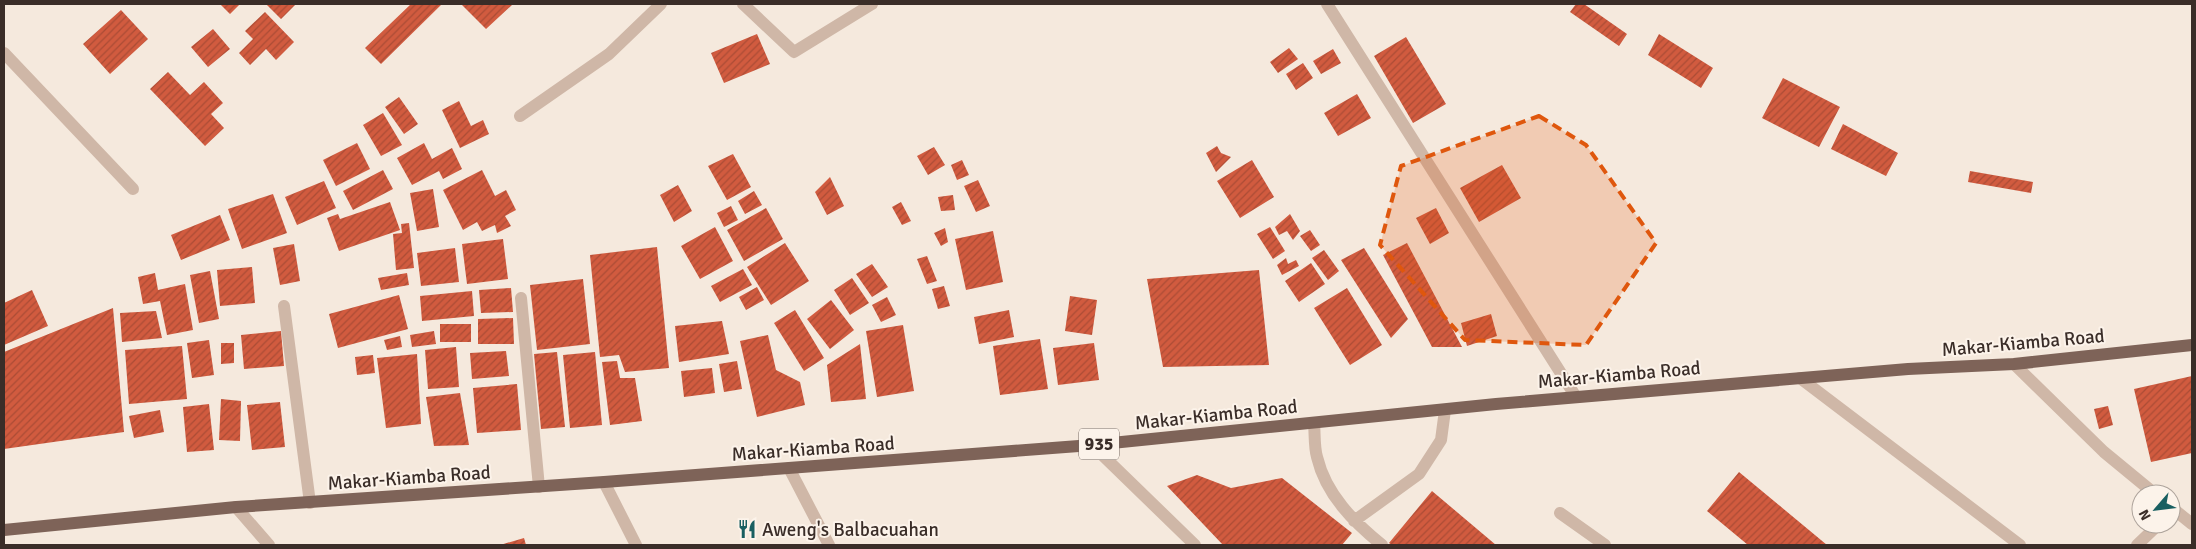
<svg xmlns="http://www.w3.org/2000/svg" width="2196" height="549" font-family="Signika,sans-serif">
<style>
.building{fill:url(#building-hatch)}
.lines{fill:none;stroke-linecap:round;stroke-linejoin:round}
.minor{stroke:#cfb7a7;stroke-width:12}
.major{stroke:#7e6358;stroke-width:12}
.marked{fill:#df570d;fill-opacity:0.2;stroke:#df570d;stroke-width:4;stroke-dasharray:10 6;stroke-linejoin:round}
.labels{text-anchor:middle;stroke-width:4;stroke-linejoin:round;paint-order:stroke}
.shield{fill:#fcf3ea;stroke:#746862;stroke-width:1}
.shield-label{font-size:18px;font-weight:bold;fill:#3a2d28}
.street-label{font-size:19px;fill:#3a2d28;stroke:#fcf3ea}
.poi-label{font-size:19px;fill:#3a2d28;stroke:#fcf3ea;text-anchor:start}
</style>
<defs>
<pattern id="building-hatch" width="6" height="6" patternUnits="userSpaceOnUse" patternTransform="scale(1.25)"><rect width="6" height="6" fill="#d15b3f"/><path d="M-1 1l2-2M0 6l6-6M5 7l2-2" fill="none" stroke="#ab4c35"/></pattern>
</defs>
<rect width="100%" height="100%" fill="#f5e9dd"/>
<path class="building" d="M220,4h20l-10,10z
M266,4h30l-15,15z
M411,4h31l-61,60 -16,-16z
M461,4h52l-27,25z
M1576,4h8l43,30 -8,12 -49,-34z
M121,10l27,29 -38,35 -27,-30z
M265,12l29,30 -18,18 -10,-11 -16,16 -11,-12 14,-14 -8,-8z
M213,29l17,20 -22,18 -17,-20z
M757,34l13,30 -46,19 -13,-30z
M1659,34l54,34 -12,20 -53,-33z
M1406,37l40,67 -33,19 -39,-67z
M1289,48l9,11 -20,14 -8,-11z
M1333,49l8,14 -20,11 -8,-13z
M1303,63l10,15 -17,12 -10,-16z
M168,72l22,23 14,-13 19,21 -12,11 13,14 -19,18 -55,-57z
M1783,78l57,29 -21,40 -57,-29z
M1357,94l14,24 -33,18 -14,-23z
M399,97l19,27 -14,10 -19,-27z
M459,101l12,25 12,-6 6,14 -29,14 -18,-38z
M383,113l19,32 -21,11 -18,-31z
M1843,124l55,29 -12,23 -55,-27z
M357,143l13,26 -34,17 -13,-26z
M424,143l8,16 20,-11 10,21 -19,10 -4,-8 -27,14 -15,-27z
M1217,146l4,7 10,4 -15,15 -10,-19z
M934,147l11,18 -17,10 -11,-19z
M733,154l18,33 -24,13 -19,-34z
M962,160l7,15 -12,5 -6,-15z
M1252,160l22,37 -34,21 -23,-37z
M1502,165l19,33 -42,24 -19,-34z
M383,170l10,19 -40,21 -10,-19z
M482,170l13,26 11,-6 10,20 -11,6 6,10 -14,7 -2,-8 -13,6 -5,-9 -14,8 -20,-40z
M1970,171l63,11 -2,11 -63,-11z
M830,177l14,29 -17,9 -12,-23z
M978,180l12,26 -14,6 -12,-26z
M324,181l12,27 -39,17 -12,-28z
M678,185l14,26 -18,11 -14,-27z
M433,189l6,38 -22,4 -7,-38z
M754,191l8,14 -17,9 -7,-13z
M273,194l14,39 -45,16 -14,-40z
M953,195l2,15 -14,1 -3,-14z
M390,202l10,28 -61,21 -12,-33 11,-4 2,5z
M901,202l10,19 -9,4 -10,-18z
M731,206l7,14 -14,7 -7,-14z
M766,208l17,31 -39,22 -17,-31z
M1436,208l13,25 -19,11 -14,-26z
M1290,214l10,17 -7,9 -6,-9 -8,4 -4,-8z
M220,215l10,25 -49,20 -10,-25z
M409,223l5,45 -18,2 -3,-36 9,-1 -1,-9z
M715,227l18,34 -33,18 -19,-33z
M1270,227l15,24 -12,8 -16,-25z
M945,228l3,14 -7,4 -7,-13z
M1310,230l10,15 -9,6 -11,-15z
M993,231l10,51 -37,8 -11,-51z
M503,239l5,40 -41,5 -5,-40z
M785,243l24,38 -38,24 -24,-38z
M1407,243l55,104h-30l-49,-92z
M294,244l6,37 -20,4 -7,-37z
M657,247l12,121 -44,4 -6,-17 -19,2 -10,-102z
M455,248l4,34 -38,4 -4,-33z
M1364,248l44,71 -17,19 -50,-78z
M1324,250l15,21 -11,9 -16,-22z
M927,256l10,25 -10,3 -10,-25z
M1286,258l2,6 8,-4 3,6 -17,9 -5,-10z
M1311,263l14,21 -26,18 -14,-21z
M872,264l16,23 -16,10 -16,-23z
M252,267l3,36 -35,3 -3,-36z
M743,269l9,16 -32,17 -9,-16z
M1259,270l10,95 -106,2 -16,-88z
M210,271l9,48 -20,4 -9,-48z
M155,273l3,17 27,-6 8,46 -26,5 -7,-34 -17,3 -5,-27z
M407,273l2,12 -28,5 -3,-12z
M852,278l17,25 -19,12 -16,-25z
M583,279l7,65 -53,6 -7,-65z
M944,286l6,20 -12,3 -6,-20z
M757,287l7,13 -18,10 -7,-13z
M511,288l2,24 -32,1 -2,-23z
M1347,288l35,57 -32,20 -36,-57z
M32,290l16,36 -44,19v-42z
M472,291l2,25 -52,5 -2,-25z
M399,295l9,34 -70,19 -9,-34z
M1070,296l27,4 -5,35 -27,-4z
M887,297l9,18 -15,7 -9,-17z
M831,300l23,30 -24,19 -23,-30z
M113,308l11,124 -120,17v-97z
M795,310l29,48 -20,13 -30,-48z
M1009,310l5,27 -35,7 -5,-27z
M156,311l6,27 -40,4 -2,-29z
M1491,314l6,22 -30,10 -6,-23z
M513,318l1,26h-36v-25z
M722,321l7,33 -50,8 -4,-36z
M440,324h31v18h-31z
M903,325l11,66 -37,6 -11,-66z
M281,331l3,35 -40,3 -3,-34z
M434,331l2,13 -24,3 -2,-12z
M768,335l8,35 24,12 5,23 -48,12 -17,-76z
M400,336l2,11 -15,3 -3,-10z
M1040,339l8,50 -48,6 -7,-49z
M209,340l5,35 -22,3 -5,-35z
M221,343h13v20l-13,1z
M1094,343l5,37 -41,5 -5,-37z
M860,344l6,55 -35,3 -4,-37z
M182,346l5,53 -58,5 -4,-54z
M456,347l3,40 -31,2 -3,-39z
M506,351l3,25 -37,3 -2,-26z
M557,352l8,75 -24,2 -7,-75z
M595,352l7,73 -32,3 -7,-73z
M417,354l4,70 -35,4 -9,-70z
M373,355l2,18 -18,2 -2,-18z
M617,361l3,17h15l7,43 -32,4 -8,-63z
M737,361l5,28 -18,3 -5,-28z
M712,368l3,25 -31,4 -3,-26z
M2192,376v77l-41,9 -17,-73z
M517,384l4,46 -44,3 -4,-45z
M460,393l9,52 -35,1 -8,-49z
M221,399l20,2 -1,40 -21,-1z
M280,402l5,45 -33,3 -5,-45z
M209,404l5,46 -27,2 -4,-45z
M2108,406l5,19 -14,4 -5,-20z
M160,410l4,22 -30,6 -5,-22z
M1739,472l88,73h-79l-41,-34z
M1197,475l34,13 51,-10 70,55 -10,12h-119l-56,-59z
M1432,491l64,54h-104l-3,-2z
M524,538l2,7h-26z"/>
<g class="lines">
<path class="minor" d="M743,4l51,48 78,-48
M1327,4l249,393
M4,53l129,136
M520,116l89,-62 52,-50
M521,298l18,189
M284,306l26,197
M2014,364l90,88 51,42
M1800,378l220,167
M1314,423c1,11 0,24 3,34 9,38 37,65 65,88
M1092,445l103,100
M789,468l40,77
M604,482l32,63
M236,507l33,38
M2171,507l21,17
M1560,513l45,32
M1354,521l65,-47 22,-34 4,-30
M2137,545l22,-21"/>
<path class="major" d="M4,530l232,-23 368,-25 488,-37 404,-41 412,-35 106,-5 178,-19"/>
</g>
<path class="marked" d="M1539,116l47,29 70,98 -70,102 -121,-5 -85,-95 21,-79z"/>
<defs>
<g id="restaurant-bare" transform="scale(1.5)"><path d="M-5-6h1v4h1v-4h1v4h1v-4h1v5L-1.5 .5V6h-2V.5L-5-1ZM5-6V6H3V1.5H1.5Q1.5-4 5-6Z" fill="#195f61" stroke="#fcf3ea" stroke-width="2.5" paint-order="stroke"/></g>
</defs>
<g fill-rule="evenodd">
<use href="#restaurant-bare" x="747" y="529"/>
</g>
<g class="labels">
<rect class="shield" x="1079" y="428.5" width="40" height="31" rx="4"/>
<g class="shield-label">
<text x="1099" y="450">935</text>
</g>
<g class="street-label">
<text transform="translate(2023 342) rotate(-5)" y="7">Makar-Kiamba Road</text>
<text transform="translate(1619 374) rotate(-5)" y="7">Makar-Kiamba Road</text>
<text transform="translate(1216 414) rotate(-6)" y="7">Makar-Kiamba Road</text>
<text transform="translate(813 448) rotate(-4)" y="7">Makar-Kiamba Road</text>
<text transform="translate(409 477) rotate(-4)" y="7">Makar-Kiamba Road</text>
</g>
<g class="poi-label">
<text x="762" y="536">Aweng's Balbacuahan</text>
</g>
</g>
<rect width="2196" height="549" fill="none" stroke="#3a2d28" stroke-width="10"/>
<g transform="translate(2156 509) rotate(242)"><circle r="24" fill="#fcf3ea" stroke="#aea49c"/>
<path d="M0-4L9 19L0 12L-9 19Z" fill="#195f61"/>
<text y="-8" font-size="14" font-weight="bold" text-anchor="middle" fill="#3a2d28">N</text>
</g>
</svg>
